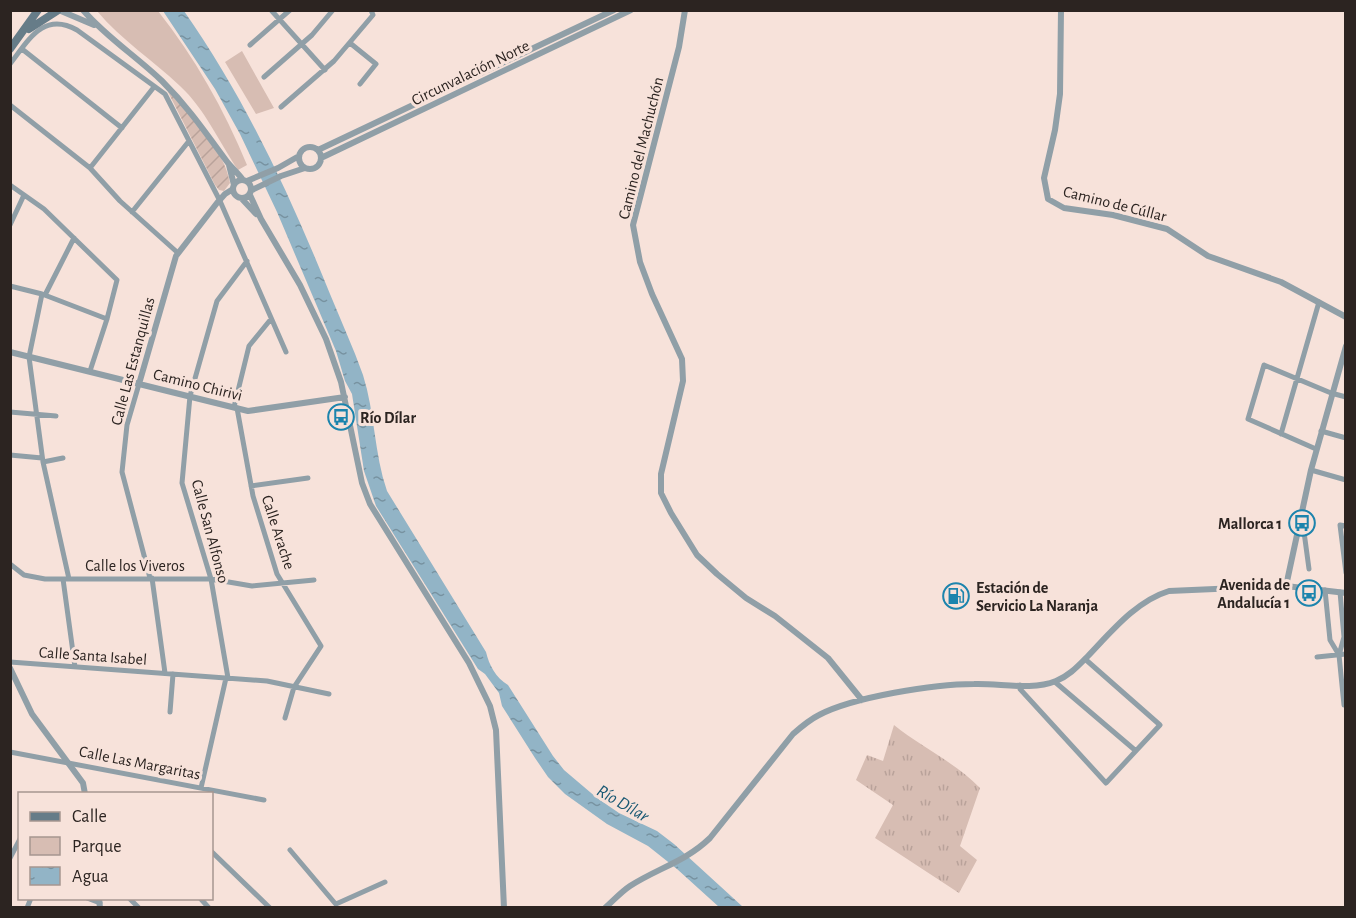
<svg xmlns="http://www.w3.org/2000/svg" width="1356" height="918" font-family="'Alegreya Sans',sans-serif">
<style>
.grass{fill:url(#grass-tufts)}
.park{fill:#d7bdb3}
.garden{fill:url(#garden-furrows)}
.water{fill:url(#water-ripples)}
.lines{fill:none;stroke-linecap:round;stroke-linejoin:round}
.minor{stroke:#909fa7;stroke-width:5}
.tertiary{stroke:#909fa7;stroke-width:6}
.secondary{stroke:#667c88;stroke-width:8}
.labels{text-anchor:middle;stroke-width:6;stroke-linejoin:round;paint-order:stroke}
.street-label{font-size:16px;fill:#2c2421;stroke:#f7e2da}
.poi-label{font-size:16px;font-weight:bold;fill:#2c2421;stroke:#f7e2da;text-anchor:start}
.water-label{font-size:18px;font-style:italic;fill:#195873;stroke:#f7e2da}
</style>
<defs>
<pattern id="grass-tufts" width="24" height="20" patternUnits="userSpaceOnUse" patternTransform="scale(1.5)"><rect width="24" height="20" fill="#d7bdb3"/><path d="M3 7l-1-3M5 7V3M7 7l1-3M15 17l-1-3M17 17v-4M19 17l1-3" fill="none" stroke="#b9a29a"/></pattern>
<pattern id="garden-furrows" width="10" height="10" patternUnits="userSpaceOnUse" patternTransform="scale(1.5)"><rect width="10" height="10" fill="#d7bdb3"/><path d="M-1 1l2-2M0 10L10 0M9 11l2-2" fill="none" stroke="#b9a29a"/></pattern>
<pattern id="water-ripples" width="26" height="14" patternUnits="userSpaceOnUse" patternTransform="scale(1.5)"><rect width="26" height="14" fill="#92b4c6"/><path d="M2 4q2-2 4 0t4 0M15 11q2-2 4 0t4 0" fill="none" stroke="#7792a0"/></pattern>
</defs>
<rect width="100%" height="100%" fill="#f7e2da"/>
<path class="grass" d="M894,725c27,22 62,38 86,63l-20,58 17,14 -18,33 -84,-55 18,-33 -37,-25 11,-25 16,6z"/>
<path class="park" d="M97,11h61c37,47 66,98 89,154l-9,5c-19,-28 -33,-61 -58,-84 -27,-26 -59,-46 -83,-75z
M242,51l32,57 -18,6 -31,-52z"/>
<path class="garden" d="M169,91c22,27 55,57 61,92l-6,8 -5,-1 -4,-5 -47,-93z"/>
<path class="water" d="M163,11h21c61,87 106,184 146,283 11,27 23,53 33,81 12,38 11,78 24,116l99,161c3,13 10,26 22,33l45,71 11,14 33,28 22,15 38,18 17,13 69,63h-24l-42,-38 -29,-23 -41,-22 -42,-30 -17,-17 -13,-19 -33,-52 -3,-13 -14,-19 -7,-5 -102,-163 -12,-35 -12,-77 -7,-13 -9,-30 -59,-139 -37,-78 -25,-45z"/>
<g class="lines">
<path class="minor" d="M271,10l54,60
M350,43l26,21 -16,20
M250,45l40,-35
M22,49l100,79
M10,64c18,-23 33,-53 67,-34l88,64 55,107 66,151
M264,77l48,-42 21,-25
M10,105l80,63 30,33 58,52
M281,107l53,-46 39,-46 -2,-5
M90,168l64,-81
M10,185l34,24 73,71 -10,39 -17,52
M132,212l57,-71
M10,225l14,-30
M10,286l32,8 65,25
M42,294l-13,63 14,105 26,117
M45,295l29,-57
M139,384l-12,41 -5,47 28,106
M234,407l15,-61 22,-27
M237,408l16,88 24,78 44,72 -27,41 -9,31
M10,412l46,4
M1321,431l25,7
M1281,434l38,-132
M1316,449l-68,-30 16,-54 67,28 15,4
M10,455l32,3
M43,462l20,-4
M1311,470l35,10
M251,486l57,-8
M1299,524l5,8 5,37
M1346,526l-6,-1 6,48
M10,564l14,11 21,4h166l41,7 62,-6
M152,578l13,95
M63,579l12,88
M1325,590l5,50 9,15
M1340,592l4,45 -5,18 5,50
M1317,657l29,-3
M10,662l257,19 62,13
M228,678l-17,-99 -29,-96 8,-87 27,-95 30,-40
M1055,682l81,69
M1020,685v4l86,94 54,-58 -75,-66
M170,712l3,-38
M10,752l254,48
M201,788l25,-110
M290,850l49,58
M212,852l58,56
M10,858l10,-19
M87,898l13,5
M129,898l10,10
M200,898l9,10
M336,904l49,-22
M27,908l4,-10"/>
<path class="tertiary" d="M83,10c23,27 53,46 79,71 27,27 43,51 66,82 5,6 11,11 15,17
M685,10l-6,37 -46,178 7,37 12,32 30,65 1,22 -22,93v19l10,20 26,42 20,19 29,24 29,18 53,42 34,42
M1061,10l-1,84 -5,36 -11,48 4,21 16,9 49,7 54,14 41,27 73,26 65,35
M61,11l33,14
M299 158a11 11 0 1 1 22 0a11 11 0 1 1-22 0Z
M318,150l296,-140
M321,158l310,-148
M229,165l5,20
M233 189a9 9 0 1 1 18 0a9 9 0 1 1-18 0Z
M247,181l31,-13 21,-12
M252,190l29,-14 24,-8
M250,195l11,24 39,66 26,54 15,43 21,101 8,21 99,159 21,43 6,24 8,178
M242,199l14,15
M10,352l238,59 97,-14
M139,384l37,-128 41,-53 8,-9 8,-5
M1286,586l25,-116 35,-124
M10,668l22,46 51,69 2,11
M99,898l1,10
M605,908c9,-8 16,-16 25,-22 28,-18 55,-24 80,-48l83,-104c8,-7 16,-14 26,-19 34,-18 115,-31 155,-31 26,-1 57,7 82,-3 13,-5 22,-15 32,-25 23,-24 48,-55 81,-65l117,-5 60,7"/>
<path class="secondary" d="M29,29l28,-18
M10,49l28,-39"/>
</g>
<defs>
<g id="bus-ring" transform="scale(1.35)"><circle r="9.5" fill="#f7e2da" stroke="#1c84ad" stroke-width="1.5"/><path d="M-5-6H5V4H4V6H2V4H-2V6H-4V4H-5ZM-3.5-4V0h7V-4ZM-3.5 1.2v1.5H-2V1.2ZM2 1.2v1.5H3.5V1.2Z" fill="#1c84ad"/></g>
<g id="fuel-ring" transform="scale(1.35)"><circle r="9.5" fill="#f7e2da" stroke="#1c84ad" stroke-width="1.5"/><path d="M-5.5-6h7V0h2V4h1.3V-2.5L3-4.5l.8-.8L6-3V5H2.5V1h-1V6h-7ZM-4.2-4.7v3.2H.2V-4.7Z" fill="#1c84ad"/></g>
</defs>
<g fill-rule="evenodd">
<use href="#bus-ring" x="341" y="417"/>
<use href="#bus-ring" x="1302" y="523"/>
<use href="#bus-ring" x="1309" y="593"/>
<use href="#fuel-ring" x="956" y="596"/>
</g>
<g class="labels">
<g class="street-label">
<text transform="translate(470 72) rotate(-26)" y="6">Circunvalación Norte</text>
<text transform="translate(640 148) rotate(-76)" y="6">Camino del Machuchón</text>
<text transform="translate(1115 203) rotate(14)" y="6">Camino de Cúllar</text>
<text transform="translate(132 361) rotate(-75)" y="6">Calle Las Estanquillas</text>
<text transform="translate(198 384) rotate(14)" y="6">Camino Chirivi</text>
<text transform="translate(211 531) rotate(75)" y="6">Calle San Alfonso</text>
<text transform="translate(279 532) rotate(72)" y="6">Calle Arache</text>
<text x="135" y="571">Calle los Viveros</text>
<text transform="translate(93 655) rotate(4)" y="6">Calle Santa Isabel</text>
<text transform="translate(140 762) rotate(11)" y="6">Calle Las Margaritas</text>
</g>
<g class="poi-label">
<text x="360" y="423">Río Dílar</text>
<text x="1282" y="529" text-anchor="end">Mallorca 1</text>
<text x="1290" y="590" text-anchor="end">Avenida de<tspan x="1290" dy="18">Andalucía 1</tspan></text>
<text x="976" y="593">Estación de<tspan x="976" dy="18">Servicio La Naranja</tspan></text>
</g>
<g class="water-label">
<text transform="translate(623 803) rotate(30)" y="6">Río Dílar</text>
</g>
</g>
<rect width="1356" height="918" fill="none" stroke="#2c2421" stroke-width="24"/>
<rect x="18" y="792" width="195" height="108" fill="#f7e2da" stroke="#a69690" stroke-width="1.5"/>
<rect x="30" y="812" width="30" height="9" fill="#667c88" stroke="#a69690" stroke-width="1.5"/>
<text x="72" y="822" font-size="18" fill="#2c2421">Calle</text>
<rect x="30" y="837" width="30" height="18" fill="#d7bdb3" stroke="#a69690" stroke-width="1.5"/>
<text x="72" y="852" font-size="18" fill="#2c2421">Parque</text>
<rect x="30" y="867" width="30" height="18" fill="url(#water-ripples)" stroke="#a69690" stroke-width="1.5"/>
<text x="72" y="882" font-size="18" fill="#2c2421">Agua</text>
</svg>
